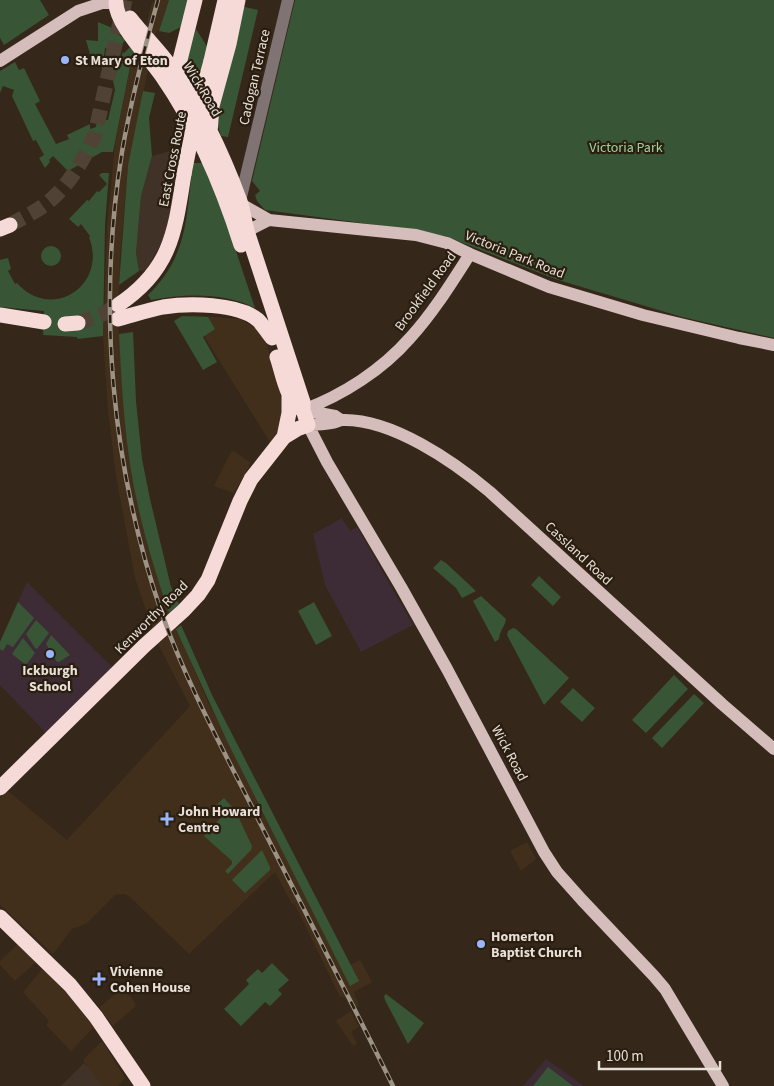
<svg xmlns="http://www.w3.org/2000/svg" width="774" height="1086" font-family="'Source Sans 3',sans-serif">
<style>
.built{fill:#412f1b}
.industrial{fill:#403226}
.education{fill:#3d2c35}
.green{fill:#385536}
.lines{fill:none;stroke-linecap:round;stroke-linejoin:round}
.highway-tunnel{stroke:#504335;stroke-width:15;stroke-dasharray:15 8;stroke-linecap:butt}
.minor{stroke:#7f7373;stroke-width:12}
.major{stroke:#d4bdbb;stroke-width:12}
.highway{stroke:#f6dad8;stroke-width:15}
.rail-casing{stroke:#9d9286;stroke-width:4.5}
.rail{stroke:#2a1e10;stroke-width:2.5;stroke-dasharray:8;stroke-linecap:butt}
.highway-bridge{stroke:#f6dad8;stroke-width:15}
.poi-dot{fill:#98b5fd;stroke:#2a1e10;stroke-width:2}
.labels{text-anchor:middle;stroke-width:4.5;stroke-linejoin:round;paint-order:stroke}
.poi-label{font-size:14px;font-weight:bold;fill:#e8dfd6;stroke:#2a1e10;text-anchor:start}
.street-label{font-size:14px;fill:#e8dfd6;stroke:#2a1e10}
.park-label{font-size:14px;fill:#9dd699;stroke:#2a1e10}
</style>
<rect width="100%" height="100%" fill="#352719"/>
<path class="built" d="M154,0h15l-10,31 -2,-1 -11,39 2,1 -20,95 -8,93 -2,68 1,8 14,-2 3,70 6,57 8,40 21,88 8,17 -9,9 38,89 149,277 -7,-14 10,-5 12,22 -18,10 5,13 -8,4 -6,-12h-5l-46,-94 -2,1 -17,-32 -86,82 -58,-56 -6,-4 -10,1 -29,29 -14,5 -19,25 -53,-49v-107l7,-8 60,50 123,-134 -32,-62 9,-8 -6,-15 -9,7 -17,-50 -19,-102 -8,-66 -5,-74 4,-109 8,-83 16,-82 7,-6 13,-50z
M191,315l49,4 17,10 10,15 14,53 1,21 -1,9 -10,17z
M234,451l17,12 -17,30 -20,-7 17,-34z
M527,842l9,17 -15,12 -11,-20z
M18,944l17,16v3l-20,18 -15,-16v-4z
M43,968l30,32 21,27 -23,24 -25,-26 3,-4 -26,-29z
M122,988l10,10 4,8 -23,20 -14,-18z
M351,1011l8,16 -8,5 6,12 -4,2 -17,-25z
M101,1042h2l22,36 -7,8h-20l-15,-26z"/>
<path class="industrial" d="M183,147l-16,81 -6,16 -15,26 -7,1 -3,-18 5,-57 11,-40z
M84,1063l19,23h-42z"/>
<path class="education" d="M342,518l8,13 7,-4 56,98 -52,27 -36,-67 -12,-51z
M27,582l85,85 -66,66 -46,-48v-44z
M546,1059l38,27h-61z"/>
<path class="green" d="M0,0h40l9,15 -45,30 -4,-7z
M169,0h19l-7,27 -12,6 -10,-2z
M295,0h479v338l-92,-21 -127,-38 -110,-43 -39,-7 -141,-19 -8,-9 -2,-6 5,-4 -8,-10z
M241,6l17,4 -30,127 -7,-1 -3,-10 -1,-25z
M98,22l12,5 15,13 -8,12 -12,-4 -1,8h-8l-5,2 -5,-18 12,1z
M196,29l12,19 -11,42 -13,-22z
M130,47l8,9 -2,7 -5,-1 -18,90h-11l-34,19 -15,-15 -4,4 1,2 -5,6 -6,-10 5,-3 -8,-15 -3,1 -21,-45 2,-6 -11,-4 -3,7v-22l15,-9 4,8 5,-2 16,33 -5,3 21,40 13,-5 -2,-4 23,-11v5l6,-2 1,-7h11l7,-30 -2,-9 10,-29 1,1z
M143,91l12,2 -6,25 3,38 -11,40 -5,57 3,18 -20,14 9,-120z
M193,163h12l27,76 23,69c-32,-16 -70,-14 -104,-8l-3,-5c41,-40 38,-79 45,-132z
M102,173h7l-4,52 -2,111 -25,3 -1,-2 -34,-2 1,-24 -44,-4v-47l8,-2 3,11 -3,2 7,13 2,-1c34,39 91,3 72,-46l1,-1 -9,-12 -3,3 -9,-8 18,-19 2,1 8,-10 2,1 8,-8 -8,-9z
M41 256a10 10 0 1 1 20 0a10 10 0 1 1-20 0Z
M182,316l26,1 7,12 -12,8 14,25 -14,8 -29,-49z
M133,332l3,70 6,57 8,40 21,88 8,17 -10,9c-12,-35 -23,-71 -31,-107 -13,-56 -16,-114 -19,-172z
M441,560l5,3 30,28 -14,7 -6,-10 -23,-20z
M539,576l22,21 -8,9 -22,-21z
M481,596l25,23c-1,8 -6,10 -7,20l-4,3 -22,-41z
M18,602l16,16 -21,29 -6,-3 -4,7 -3,-2v-7z
M314,602l18,34 -16,9 -18,-34z
M36,620l13,13 -12,16 -2,-1 -9,-14z
M181,625l32,72 146,284 -9,5 -122,-243 -52,-114z
M513,628l3,1 53,49 -25,27 -37,-70 1,-4z
M51,635l19,20 -11,7h-2l-11,-18z
M23,638l12,15 -9,12 -14,-11z
M674,675l14,14 -42,44 -14,-13z
M573,688l22,20 -13,14 -22,-20z
M694,694l10,9 -42,45 -10,-10z
M224,798l11,12 17,36 -1,4 -23,24 -3,-3 7,-7v-3l-28,-25 18,-20 -8,-9z
M262,850l8,17v3l-25,23 -13,-13z
M272,963l17,17 -11,10 4,4 -12,12 -5,-4 -24,24 -17,-17 25,-25 -3,-4 12,-11 4,4z
M386,994l38,29 -16,21 -23,-44 -1,-4z
M548,1067l25,19h-40z"/>
<g class="lines">
<path class="highway-tunnel" d="M10,225c12,-7 26,-13 37,-22 22,-17 37,-44 48,-69l30,-134
M78,323l25,-9 15,-9"/>
<path class="minor" d="M240,201l48,-201"/>
<path class="major" d="M0,61l78,-50 24,-8h14
M240,201l1,3 28,16 147,15 31,8 23,11 79,33 94,28 96,23 35,7
M243,239l4,-8 22,-11
M303,410c40,-15 79,-40 107,-72 23,-25 42,-56 60,-84
M303,410l32,6 6,4
M723,1086l-58,-97 -11,-13 -72,-76 -25,-28 -13,-20 -97,-183 -46,-82 -74,-125 -19,-37c8,-1 16,0 24,-2 3,0 7,-3 11,-3 49,-1 110,41 147,72l232,212 52,45"/>
<path class="highway" d="M116,3c0,21 33,54 46,73 36,52 60,109 79,169
M130,18c14,18 31,34 44,53 28,38 50,87 66,130
M211,61l14,-61
M175,80l20,-80
M210,133l2,-27 17,-62 9,-44
M0,229l10,-4
M118,305c53,-35 57,-73 66,-131
M0,315l44,7
M118,319c15,-4 30,-9 45,-12 25,-4 75,-4 95,13 5,5 9,12 14,18
M65,324l13,-1
M277,357c6,17 9,44 26,53
M284,437l5,-24v-18
M0,788l144,-142 40,-36 14,-15 10,-15 32,-79 11,-22 33,-42 13,-8 11,-4 -5,-15v-8l-56,-171 -6,-27
M0,917l70,68 26,32 47,69"/>
<g class="rail-casing">
<path id="rail" d="M158,0c-14,50 -27,100 -36,152 -25,154 -11,314 40,462 24,67 58,130 90,193 47,93 95,186 141,279"/>
</g>
<use href="#rail" class="rail"/>
<path class="highway-bridge" d="M184,174l11,-56 16,-57"/>
</g>
<g class="poi-dot">
<circle cx="65" cy="60" r="5"/>
<circle cx="50" cy="654" r="5"/>
<path d="M164.5 811.5h5v5h5v5h-5v5h-5v-5h-5v-5h5z"/>
<circle cx="481" cy="944" r="5"/>
<path d="M96.5 971.5h5v5h5v5h-5v5h-5v-5h-5v-5h5z"/>
</g>
<g class="labels">
<g class="poi-label">
<text x="75" y="65">St Mary of Eton</text>
<text x="50" y="675" text-anchor="middle">Ickburgh<tspan x="50" dy="16">School</tspan></text>
<text x="178" y="816">John Howard<tspan x="178" dy="16">Centre</tspan></text>
<text x="491" y="941">Homerton<tspan x="491" dy="16">Baptist Church</tspan></text>
<text x="110" y="976">Vivienne<tspan x="110" dy="16">Cohen House</tspan></text>
</g>
<g class="street-label">
<text transform="translate(254 77) rotate(-77)" y="5">Cadogan Terrace</text>
<text transform="translate(203 89) rotate(59)" y="5">Wick Road</text>
<text transform="translate(172 159) rotate(-79)" y="5">East Cross Route</text>
<text transform="translate(515 254) rotate(22)" y="5">Victoria Park Road</text>
<text transform="translate(425 291) rotate(-54)" y="5">Brookfield Road</text>
<text transform="translate(579 553) rotate(43)" y="5">Cassland Road</text>
<text transform="translate(151 617) rotate(-45)" y="5">Kenworthy Road</text>
<text transform="translate(510 753) rotate(62)" y="5">Wick Road</text>
</g>
<g class="park-label">
<text x="626" y="152">Victoria Park</text>
</g>
</g>
<path d="M599 1061v8h121v-8" fill="none" stroke="#e8dfd6" stroke-width="2.5"/>
<text x="606" y="1061" font-size="15" fill="#e8dfd6" stroke="#2a1e10" stroke-width="4" paint-order="stroke">100 m</text>
</svg>
